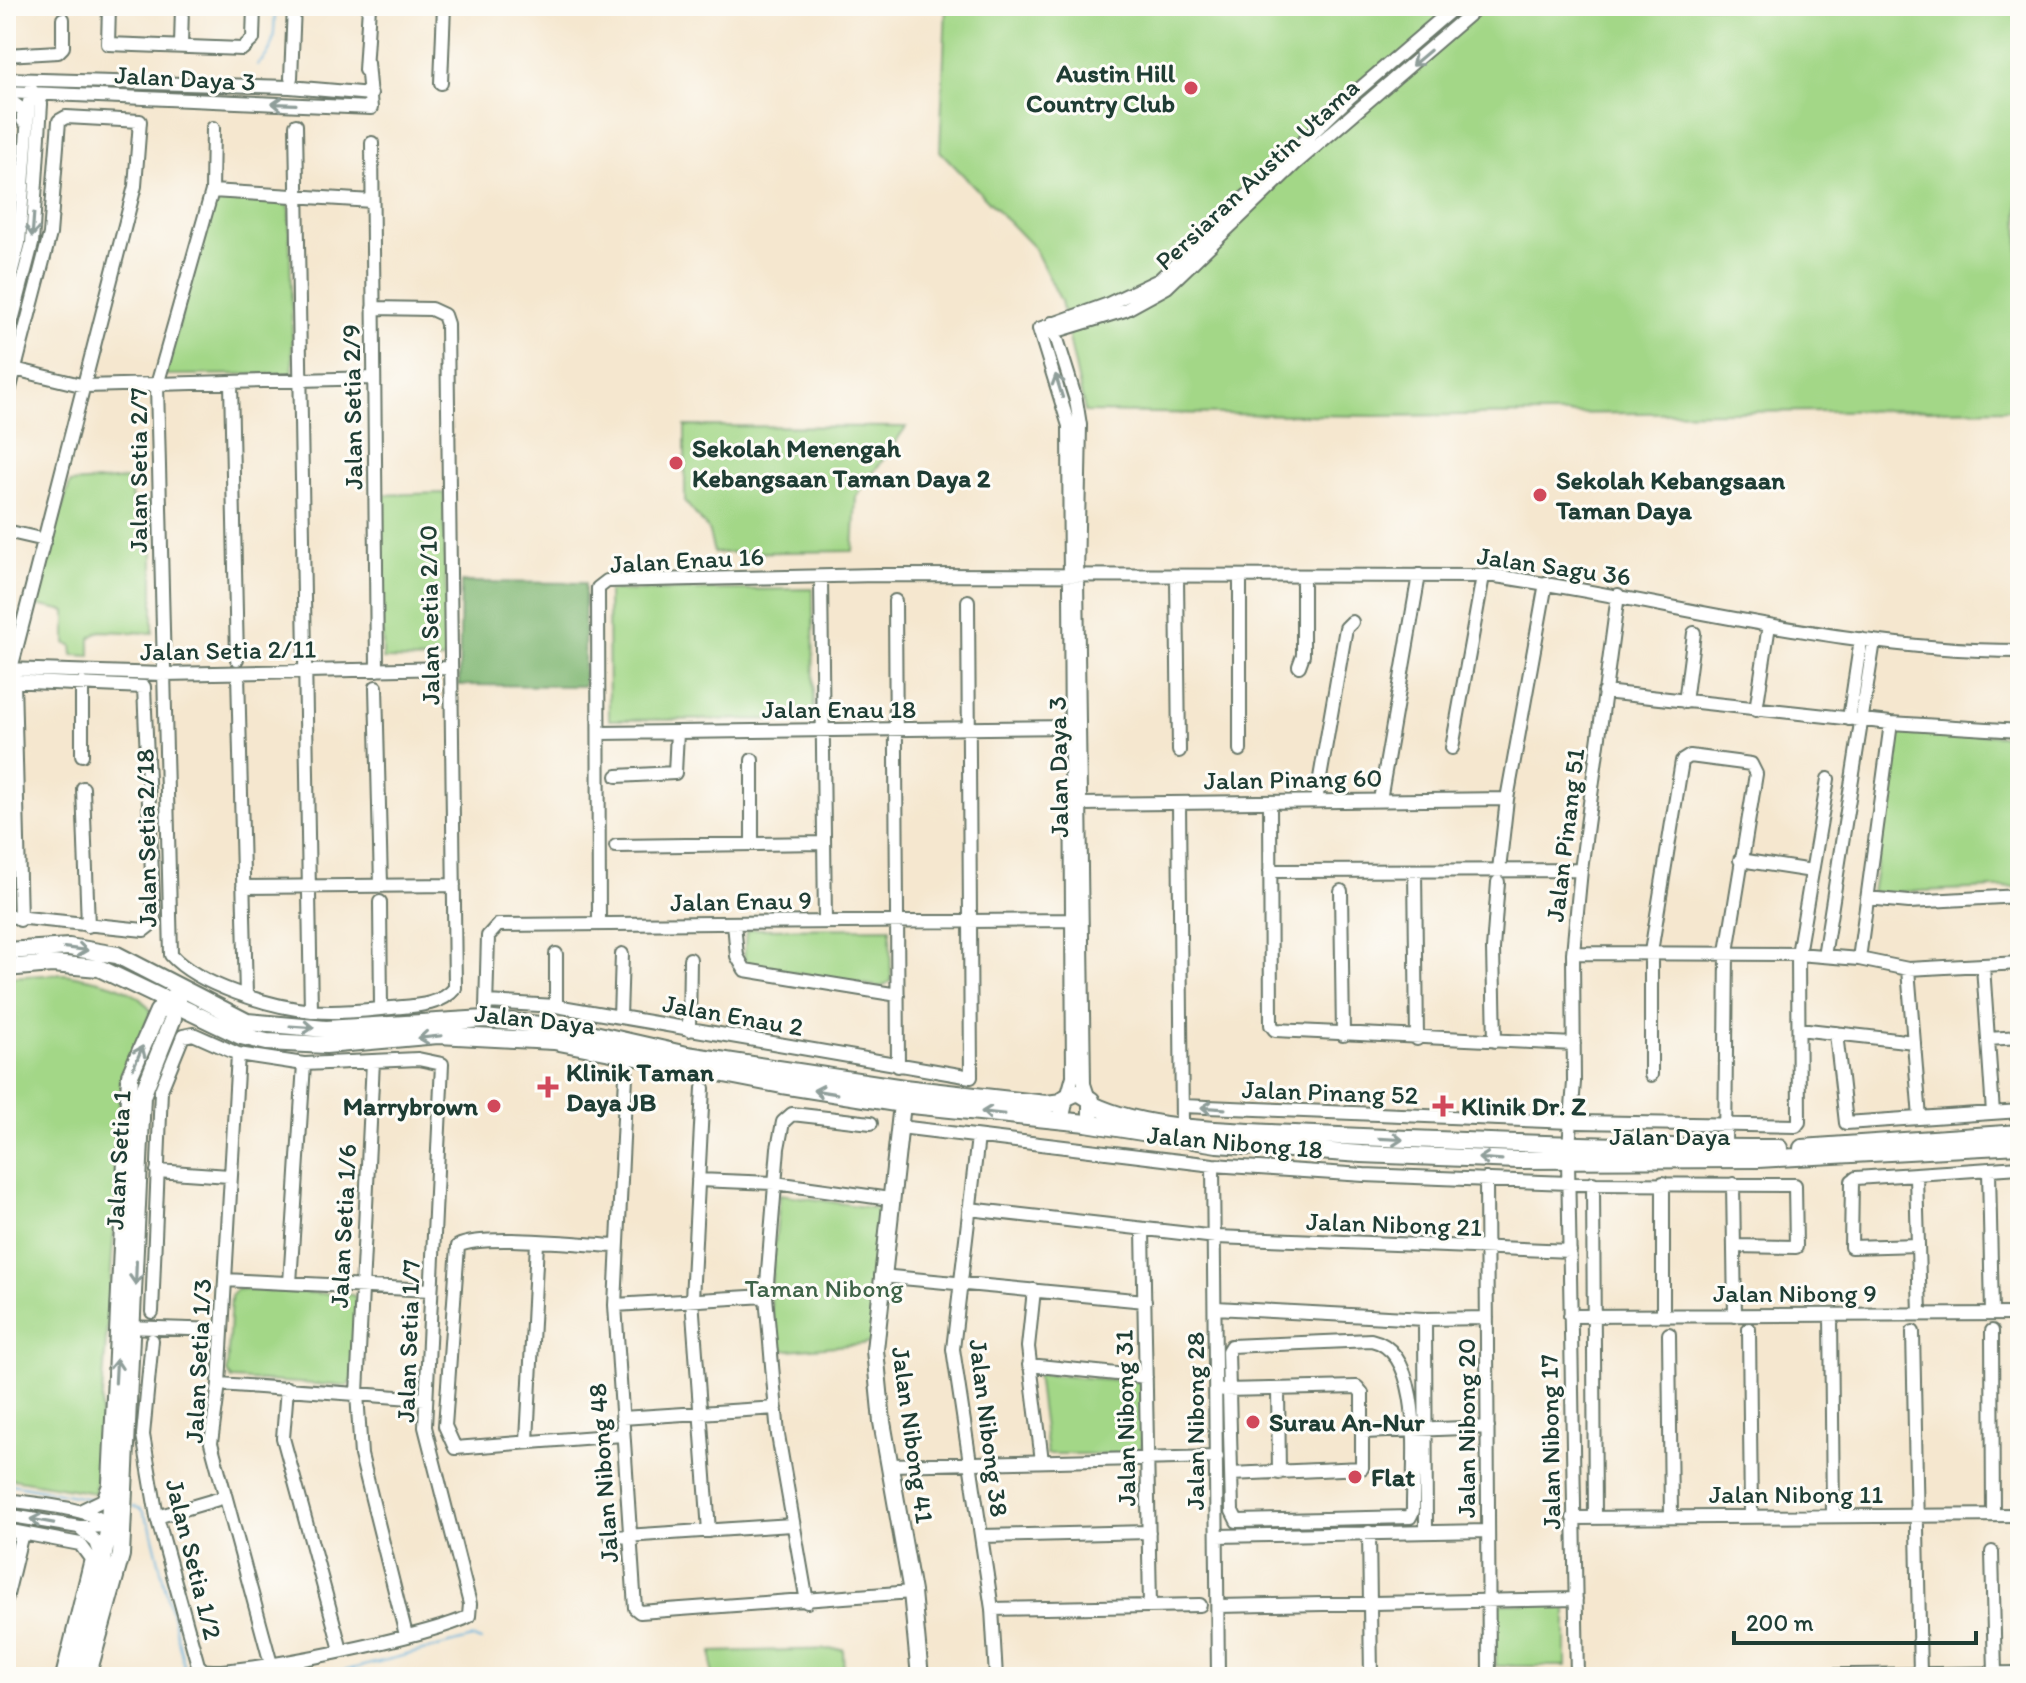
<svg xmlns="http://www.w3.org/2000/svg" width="2026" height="1683" font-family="Itim,sans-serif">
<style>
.green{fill:#a3d787;stroke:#618a5e;stroke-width:2}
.forest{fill:#82b874;stroke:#507a54;stroke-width:2}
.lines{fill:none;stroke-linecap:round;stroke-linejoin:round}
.stream{stroke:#60afda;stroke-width:2}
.minor-casing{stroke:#6a786a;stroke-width:16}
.major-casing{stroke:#6a786a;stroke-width:20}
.minor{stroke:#fff;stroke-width:12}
.major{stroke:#fff;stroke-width:16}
.oneway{stroke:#8f9e9a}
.poi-dot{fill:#d1495b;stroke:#fdfcf7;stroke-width:3}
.labels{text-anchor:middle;stroke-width:6;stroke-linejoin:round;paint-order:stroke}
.poi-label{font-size:26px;font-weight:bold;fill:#1f3d34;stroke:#fdfcf7;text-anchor:start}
.street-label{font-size:26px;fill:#1f3d34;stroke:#fdfcf7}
.park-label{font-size:26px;fill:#406449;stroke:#fdfcf7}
</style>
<rect width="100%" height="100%" fill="#fdfcf7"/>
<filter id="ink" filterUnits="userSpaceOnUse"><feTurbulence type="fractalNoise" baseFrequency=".0125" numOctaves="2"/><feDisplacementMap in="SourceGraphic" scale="16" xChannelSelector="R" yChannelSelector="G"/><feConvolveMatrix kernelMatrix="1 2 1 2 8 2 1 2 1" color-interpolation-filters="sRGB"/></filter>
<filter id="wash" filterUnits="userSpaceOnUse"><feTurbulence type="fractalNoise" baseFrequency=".006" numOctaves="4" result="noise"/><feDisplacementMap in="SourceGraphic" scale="32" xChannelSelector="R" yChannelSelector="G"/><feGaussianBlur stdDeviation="1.8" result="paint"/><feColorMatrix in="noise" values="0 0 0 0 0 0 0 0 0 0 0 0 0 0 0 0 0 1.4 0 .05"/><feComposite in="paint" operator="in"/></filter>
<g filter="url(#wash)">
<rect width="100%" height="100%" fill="#f5e7cf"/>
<path class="green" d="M946,6h1071l3,403 -645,7 -290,-4 -24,-111 -27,-53 -94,-97z
M213,198l76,4 4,172 -128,1z
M685,426l221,1 -50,70 -3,54 -139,2 -6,-24 -23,-27z
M130,479l2,23h21v131l-53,-2 -10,7v18l-17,-1 -1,-10 -6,-1v-33l-35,-7 39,-121z
M444,493l3,163 -5,4 -59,-1 -4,-164z
M813,589l1,130 -205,1 -1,-129z
M1898,730l122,7v150l-148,6z
M890,928l1,53 -10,6 -132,-22 -5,-7 2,-27 5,-2z
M65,974c30,6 68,10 86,37l-26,66 -30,416 -89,-15v-501z
M780,1194l105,16 -13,133 -96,8 -6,-57z
M237,1289l116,6 3,4 -3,81 -6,6 -115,-7 -5,-6 4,-77z
M1037,1374l105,8v64l-6,8h-89z
M1496,1604h70v62h-70z
M843,1649l1,28h-132v-25z"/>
<path class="forest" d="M461,582l124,1 -1,103 -125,-1z"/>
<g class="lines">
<path class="stream" d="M257,65c20,-15 17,-35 18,-59
M6,1483l85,16
M133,1506l8,3 9,16 37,152
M320,1677l153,-39 8,3"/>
</g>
</g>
<g filter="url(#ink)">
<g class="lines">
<g class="minor-casing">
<path id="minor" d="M109,6l-1,38 134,5 11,-10 1,-33
M181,46l1,-40
M6,55l52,-3 5,-5v-28
M365,70l4,-64
M291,78l3,-72
M6,79l284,8 81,7
M441,83l3,-77
M6,92l365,16 -4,-45
M6,98l17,12v11
M296,125l15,886
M213,128l-1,63 -55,194 14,570c27,30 100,52 141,56 26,3 54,-1 80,-3 21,-2 49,-2 63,-20l-8,-664 -3,-9 -13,-6 -58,-1
M372,143l5,527
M212,191l160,10
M6,293l13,-50 10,-141 5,-10
M1052,323l24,77 4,25 -3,153 7,506 4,12
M1050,333l75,-23 42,-23 128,-123 184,-158
M6,344l26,-100 9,-140 -10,-15
M6,367l79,19 289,-8
M231,383l6,276
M6,403l44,-169 9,-113 7,-4 74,4 -5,65 -124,483
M6,531l39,9
M1240,576v174
M821,577l4,345
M1177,577l2,174
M895,601l3,465
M1299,666l4,-11v-79
M6,669l158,5 287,-6
M238,673l8,322
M6,681l138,6 10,235 -10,8 -138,-14
M14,681l6,239
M82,683v72
M376,687l5,198
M1604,692l287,31 129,8
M1685,702l9,-69
M1756,710l13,-85
M1849,719l12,-80
M600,733l472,-6
M1452,748l31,-172
M617,776l58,-3 2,-41
M83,788l5,138
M1380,800l39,-225
M1316,801l30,-173 6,-6
M1270,802l1,223 4,5 299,14
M1179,803l3,322
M1080,804l427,-5
M752,844v-84
M616,846l208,-3
M1740,860l72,11
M1499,870l8,-71 39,-216
M1270,871l311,-1
M1415,871l2,168
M243,887l211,-2
M1341,891l2,144
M1867,898l42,4 111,-6
M380,902l1,107
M734,923l3,33 8,14 153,25
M599,924l-1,-336 9,-7 270,-6 618,1c175,25 347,75 525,75
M1573,953l225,1 61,5 49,10 112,-6
M556,954v52
M1824,956l50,-315
M1859,959l32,-236
M1983,966l10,147
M1908,969l12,149
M487,1002l69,4 415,71 -3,-476
M486,1008l2,-72 10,-11 578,-5
M620,1017l2,-63
M1799,1029l115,13
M689,1030l1,-71
M1836,1033l10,90 174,-12
M1988,1039l32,-2
M1495,1041l-2,-92 5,-67
M238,1054l-19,330 -8,59 60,221
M627,1055l-12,250 20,303 5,4 272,-20
M373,1061l-16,332 4,62 45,180
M1651,1075v-123l31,-191 8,-5 61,8 5,10 -29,178 -2,196
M703,1088l-11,211 17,232
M1068,1094l5,-18 -4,-650 -30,-97 67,-24 53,-25 191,-183 106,-91
M1183,1106l388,16
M1578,1122l218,4 3,-4 -1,-168 30,-175
M900,1127l313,38 151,10 205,8
M978,1137l-25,212 39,260 4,68
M1213,1165l5,512
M1989,1170l3,144
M157,1171l72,5
M1916,1176l4,138
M1486,1179l3,498
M698,1180l77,3 115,16
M1593,1183l2,335
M1663,1183v133
M1575,1184l220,1 1,62 -62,-1
M1733,1184l2,132
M969,1209l247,28 354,14
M1143,1230l7,376
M1918,1245l-67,2 1,-66 4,-3 164,-11
M617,1246c-32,-1 -135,-13 -159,0l-13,180 10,22 167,-13
M881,1276l264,25
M225,1280l206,10
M290,1283l14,-219
M1034,1290l-6,57 14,114
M615,1305l151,-9
M1216,1308l209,11 62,-1
M1831,1315l2,201
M1570,1316l450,-2
M1425,1319l1,212
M125,1327l97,3
M1749,1329l2,188
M1992,1331l1,184
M1913,1332l7,343
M1669,1334l2,183
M152,1340l-9,95 14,82 41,148 5,5c29,8 239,-37 266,-54l1,-12 -45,-177 17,-363 -24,-5 -114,5 -66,-10 -45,-20 -10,2 -22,54 -9,222
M1371,1340c56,12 41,129 42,171l-3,6 -173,4 -5,-10 -4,-160 3,-5z
M1029,1365l117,12
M219,1384l206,15
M287,1388l-4,50 58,212
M1278,1389l1,84
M1224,1390l133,-3 5,6v75l-131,6
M622,1418l154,-10
M1363,1432l125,-5
M527,1441l10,-198
M890,1465l327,-8
M6,1500c26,4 86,7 103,26
M80,1511l23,-11 6,-15
M6,1515l73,12 30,-1
M157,1517l68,-20
M1573,1518l447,-3
M79,1527l17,15 6,16
M6,1530l74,14 11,15 -29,118
M1369,1532l2,145
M981,1536l168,-4
M1217,1536l271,-5
M611,1537l181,-12
M1992,1552l3,122
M6,1599l16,-66
M807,1602l-29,-167 -12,-139 12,-148 5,-26 9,-8 79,9
M1218,1606l358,-7
M992,1609l208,-4
M1577,1677l-9,-517 6,-78 -1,-129 8,-83 37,-275
M1692,1677l328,-4"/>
</g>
<g class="major-casing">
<path id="major" d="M6,951l63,-4 48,8 130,67 79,7 159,-10 83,9 119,27 217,33 142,16 16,-2
M6,968l46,-4 47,4 142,68 26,6 59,3 112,-10 116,6 228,44 120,19 184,19 131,21 144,10 157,6 240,-1 262,-14
M902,1104l-27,246 7,72 30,170 8,85
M1093,1105c58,28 157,26 222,30 155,7 309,13 464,13
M1062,1112l3,-14 13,-6 13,8v14
M1802,1148l218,-15
M71,1677l30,-106 8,-45 21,-451 28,-64 20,-9
M87,1677l34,-122 21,-459 31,-78 -3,-20"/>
</g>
<use href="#minor" class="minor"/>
<use href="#major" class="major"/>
</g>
<defs><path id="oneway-shaft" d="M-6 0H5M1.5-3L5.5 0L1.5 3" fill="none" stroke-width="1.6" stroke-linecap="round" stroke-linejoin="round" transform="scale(2)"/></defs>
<g class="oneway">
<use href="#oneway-shaft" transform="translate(1421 58) rotate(140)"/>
<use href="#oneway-shaft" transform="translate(284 104) rotate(-178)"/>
<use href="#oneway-shaft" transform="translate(33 225) rotate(94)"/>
<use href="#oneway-shaft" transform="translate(1059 386) rotate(-107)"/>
<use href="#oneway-shaft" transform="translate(76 949) rotate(7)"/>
<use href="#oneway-shaft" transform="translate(302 1027) rotate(4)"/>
<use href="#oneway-shaft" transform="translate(430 1037) rotate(174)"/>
<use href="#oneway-shaft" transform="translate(138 1057) rotate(-67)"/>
<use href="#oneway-shaft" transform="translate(825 1092) rotate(-171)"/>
<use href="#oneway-shaft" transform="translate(1213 1108) rotate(-176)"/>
<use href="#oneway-shaft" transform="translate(993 1113) rotate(-174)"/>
<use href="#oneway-shaft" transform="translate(1391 1139) rotate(3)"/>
<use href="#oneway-shaft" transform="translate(1490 1159) rotate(-176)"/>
<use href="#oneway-shaft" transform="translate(136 1273) rotate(92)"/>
<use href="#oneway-shaft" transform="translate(116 1371) rotate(-87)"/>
<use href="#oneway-shaft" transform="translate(42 1521) rotate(-170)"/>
</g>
</g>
<g class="poi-dot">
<circle cx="1191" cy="88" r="8"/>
<circle cx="676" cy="463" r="8"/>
<circle cx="1540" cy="495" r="8"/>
<path d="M544 1075h8v8h8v8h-8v8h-8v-8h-8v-8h8z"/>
<circle cx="494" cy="1106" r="8"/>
<path d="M1439 1094h8v8h8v8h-8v8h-8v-8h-8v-8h8z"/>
<circle cx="1253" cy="1422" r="8"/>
<circle cx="1355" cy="1477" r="8"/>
</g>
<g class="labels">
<g class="poi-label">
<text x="1175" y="82" text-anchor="end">Austin Hill<tspan x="1175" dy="30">Country Club</tspan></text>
<text x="692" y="457">Sekolah Menengah<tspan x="692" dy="30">Kebangsaan Taman Daya 2</tspan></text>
<text x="1556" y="489">Sekolah Kebangsaan<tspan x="1556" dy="30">Taman Daya</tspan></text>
<text x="566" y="1081">Klinik Taman<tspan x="566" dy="30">Daya JB</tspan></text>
<text x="478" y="1115" text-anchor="end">Marrybrown</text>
<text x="1461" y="1115">Klinik Dr. Z</text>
<text x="1269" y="1431">Surau An-Nur</text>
<text x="1371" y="1486">Flat</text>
</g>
<g class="street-label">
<text transform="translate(185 78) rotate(3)" y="9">Jalan Daya 3</text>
<text transform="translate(1257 174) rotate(-43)" y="9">Persiaran Austin Utama</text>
<text transform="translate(352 407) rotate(-91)" y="9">Jalan Setia 2/9</text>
<text transform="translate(138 470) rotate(-90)" y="9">Jalan Setia 2/7</text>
<text transform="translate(687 560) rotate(-3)" y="9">Jalan Enau 16</text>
<text transform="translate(1554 566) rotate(8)" y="9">Jalan Sagu 36</text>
<text transform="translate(429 615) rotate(-91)" y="9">Jalan Setia 2/10</text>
<text transform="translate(228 650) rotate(-1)" y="9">Jalan Setia 2/11</text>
<text x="839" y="718">Jalan Enau 18</text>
<text transform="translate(1058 767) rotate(-91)" y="9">Jalan Daya 3</text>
<text transform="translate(1293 779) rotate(-1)" y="9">Jalan Pinang 60</text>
<text transform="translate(1565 835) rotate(-83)" y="9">Jalan Pinang 51</text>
<text transform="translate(146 838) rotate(-91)" y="9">Jalan Setia 2/18</text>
<text transform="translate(741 901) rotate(-1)" y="9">Jalan Enau 9</text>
<text transform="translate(733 1015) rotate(10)" y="9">Jalan Enau 2</text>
<text transform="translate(535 1019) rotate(6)" y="9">Jalan Daya</text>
<text transform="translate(1330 1092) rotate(2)" y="9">Jalan Pinang 52</text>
<text x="1670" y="1145">Jalan Daya</text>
<text transform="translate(1235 1142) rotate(5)" y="9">Jalan Nibong 18</text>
<text transform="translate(118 1160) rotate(-87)" y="9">Jalan Setia 1</text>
<text transform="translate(1394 1224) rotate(2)" y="9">Jalan Nibong 21</text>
<text transform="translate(343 1226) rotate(-87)" y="9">Jalan Setia 1/6</text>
<text x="1795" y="1302">Jalan Nibong 9</text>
<text transform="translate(408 1341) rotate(-88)" y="9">Jalan Setia 1/7</text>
<text transform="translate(198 1361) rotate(-87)" y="9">Jalan Setia 1/3</text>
<text transform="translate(1125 1418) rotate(-91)" y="9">Jalan Nibong 31</text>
<text transform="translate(1195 1421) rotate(-90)" y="9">Jalan Nibong 28</text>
<text transform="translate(989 1428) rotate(83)" y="9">Jalan Nibong 38</text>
<text transform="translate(1466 1428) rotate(-90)" y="9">Jalan Nibong 20</text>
<text transform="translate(913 1435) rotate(82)" y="9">Jalan Nibong 41</text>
<text transform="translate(1550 1442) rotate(-91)" y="9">Jalan Nibong 17</text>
<text transform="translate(603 1473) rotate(-94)" y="9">Jalan Nibong 48</text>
<text x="1796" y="1503">Jalan Nibong 11</text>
<text transform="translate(194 1559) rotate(76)" y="9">Jalan Setia 1/2</text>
</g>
<g class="park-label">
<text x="824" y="1297">Taman Nibong</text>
</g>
</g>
<rect width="2026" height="1683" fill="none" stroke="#fdfcf7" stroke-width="32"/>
<path d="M1734 1631v12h242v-12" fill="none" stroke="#1f3d34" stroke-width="4"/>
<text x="1746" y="1631" font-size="24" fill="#1f3d34" stroke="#fdfcf7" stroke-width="6" paint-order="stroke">200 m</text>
</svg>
